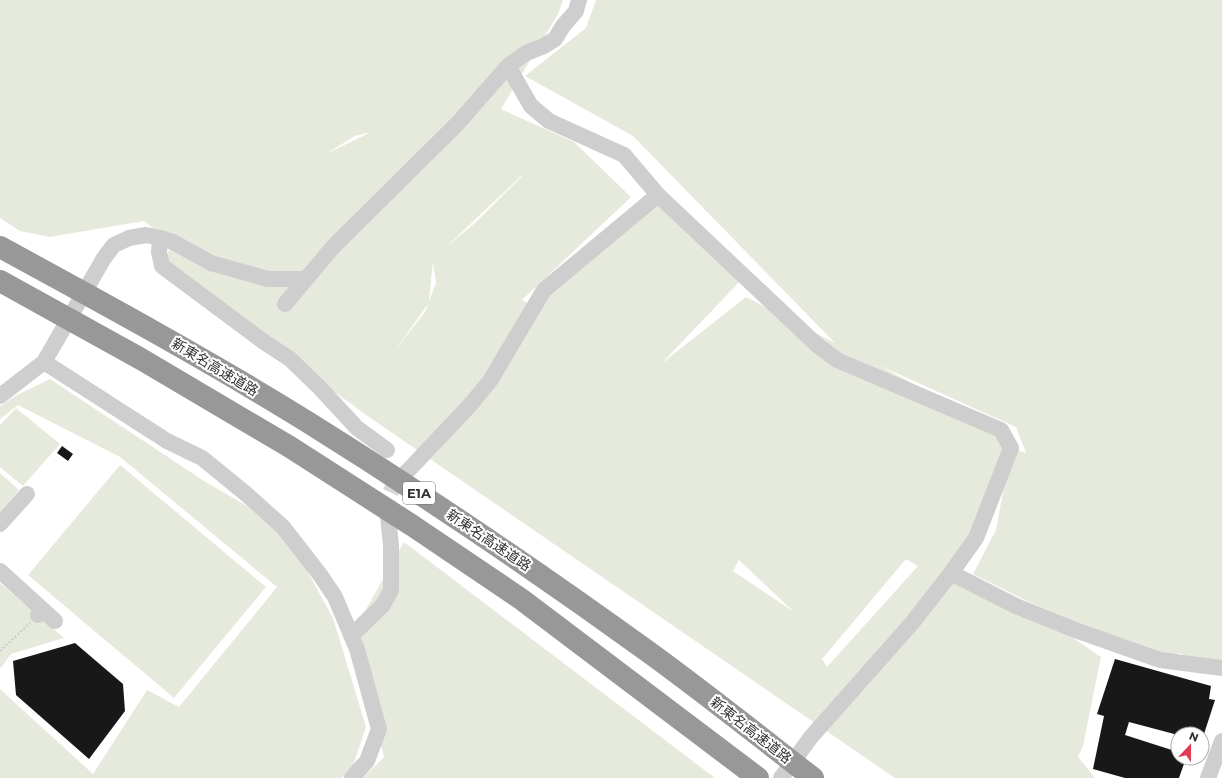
<svg xmlns="http://www.w3.org/2000/svg" width="1222" height="778" font-family="Montserrat,'Noto Sans JP',sans-serif">
<style>
.green{fill:#e5eadd;fill-rule:evenodd}
.building{fill:#181818}
.lines{fill:none;stroke-linecap:round;stroke-linejoin:round}
.minor-tunnel{stroke:#d6d6d6;stroke-width:16;stroke-dasharray:16 8;stroke-linecap:butt}
.path{stroke:#cbcbcb;stroke-width:2;stroke-dasharray:2 2;stroke-linecap:butt}
.minor{stroke:#cecece;stroke-width:16}
.highway{stroke:#989898;stroke-width:22}
.labels{text-anchor:middle;stroke-width:4;stroke-linejoin:round;paint-order:stroke}
.shield{fill:#fff;stroke:#6f6f6f;stroke-width:1}
.shield-label{font-size:13px;font-weight:bold;fill:#313131}
.street-label{font-size:14px;fill:#313131;stroke:#fff}
</style>
<rect width="100%" height="100%" fill="#fff"/>
<path class="green" d="M0,0h563l-5,14 -57,95 73,33 57,55 -109,103 15,7 121,-112 87,81 -84,88 85,-67 89,46 -202,-207 -108,-60 61,-48 10,-28h626v665l-44,-12 -6,9 -143,-60 -56,-28 23,-44 15,-82 15,5 -10,-26 -140,-63 125,66 4,33 -29,75 -34,41 20,5 104,49 35,24 -18,89 -5,11 17,21h-200l-526,-361 -207,-151 11,-24 -11,-6 -18,-15 -94,16 -30,-6 -20,-13zM371,132l-47,23 31,-19zM522,176l-47,47 -28,23 74,-70zM433,262l3,21 -7,18v-1zM428,304l-3,8 -32,41zM906,559l12,7 -91,101 -5,-8zM739,560l55,52 -61,-41z
M50,379l154,102 79,46 50,91 33,109 -14,42 -10,9h-342v-89l93,85 54,-84 32,17 98,-120 -157,-130 -102,-52 -18,14v-13l15,-10z
M16,408l44,36 -37,42 -23,-19v-42z
M120,465l146,122 -92,111 -146,-123z
M0,473l19,17 -19,22z
M404,542l311,236h-352l21,-21 -33,-121z
M0,583l64,55 -53,16 -11,15z"/>
<path class="building" d="M62,446l11,8 -5,7 -11,-8z
M75,643l48,41 2,27 -36,48 -73,-64 -3,-34z
M1115,659l96,27 -2,13 6,1 -11,34h-26v1l-49,-13 -4,13 53,17v6h8l-7,20h-54l-32,-9 11,-53 -7,-2z"/>
<g class="lines">
<path class="minor-tunnel" d="M388,516c-2,-20 2,-26 15,-40"/>
<path class="path" d="M0,651l30,-28"/>
<path class="minor" d="M508,66l23,40 18,15 75,34 34,40 159,150 20,15 164,70 10,18 -35,90 -25,35
M160,238l-1,14 3,14 102,76 26,17 30,29 37,40 30,22
M285,304l48,-57 125,-124 50,-57 18,-13 18,-7 11,-7 8,-13 13,-15 3,-11
M44,362l123,79 35,17 43,35 38,34 38,49 14,21 22,52 22,80 -12,32 -15,17
M0,396l44,-34 60,-104 10,-13 15,-7 17,-3 14,3 13,4 38,21 57,16h35l5,-3
M403,476l68,-72 19,-23 54,-91 114,-95
M0,524l27,-30
M0,571l43,39 -5,5
M43,610l12,11
M351,636l32,-31 8,-15v-45l-3,-29
M781,778l30,-41 101,-114 39,-50 67,34 60,24 82,29 62,8
M1208,778l14,-37"/>
<path class="highway" d="M0,247c103,56 206,112 306,174 117,73 232,151 344,232 55,40 109,83 163,125
M0,281l141,78 149,88 123,79 108,73 237,179"/>
</g>
<g class="labels">
<rect class="shield" x="403" y="482" width="32" height="22" rx="3"/>
<g class="shield-label">
<text x="419" y="498">E1A</text>
</g>
<g class="street-label">
<text transform="translate(215 367) rotate(31)" y="5">新東名高速道路</text>
<text transform="translate(489 540) rotate(34)" y="5">新東名高速道路</text>
<text transform="translate(751 730) rotate(38)" y="5">新東名高速道路</text>
</g>
</g>
<g transform="translate(1190 746) rotate(22)"><circle r="19" fill="#ffffff" stroke="#adadad"/>
<path d="M0-3L7 15L0 10L-7 15Z" fill="#e13a56"/>
<text y="-6" font-size="11" font-weight="bold" text-anchor="middle" fill="#313131">N</text>
</g>
</svg>
